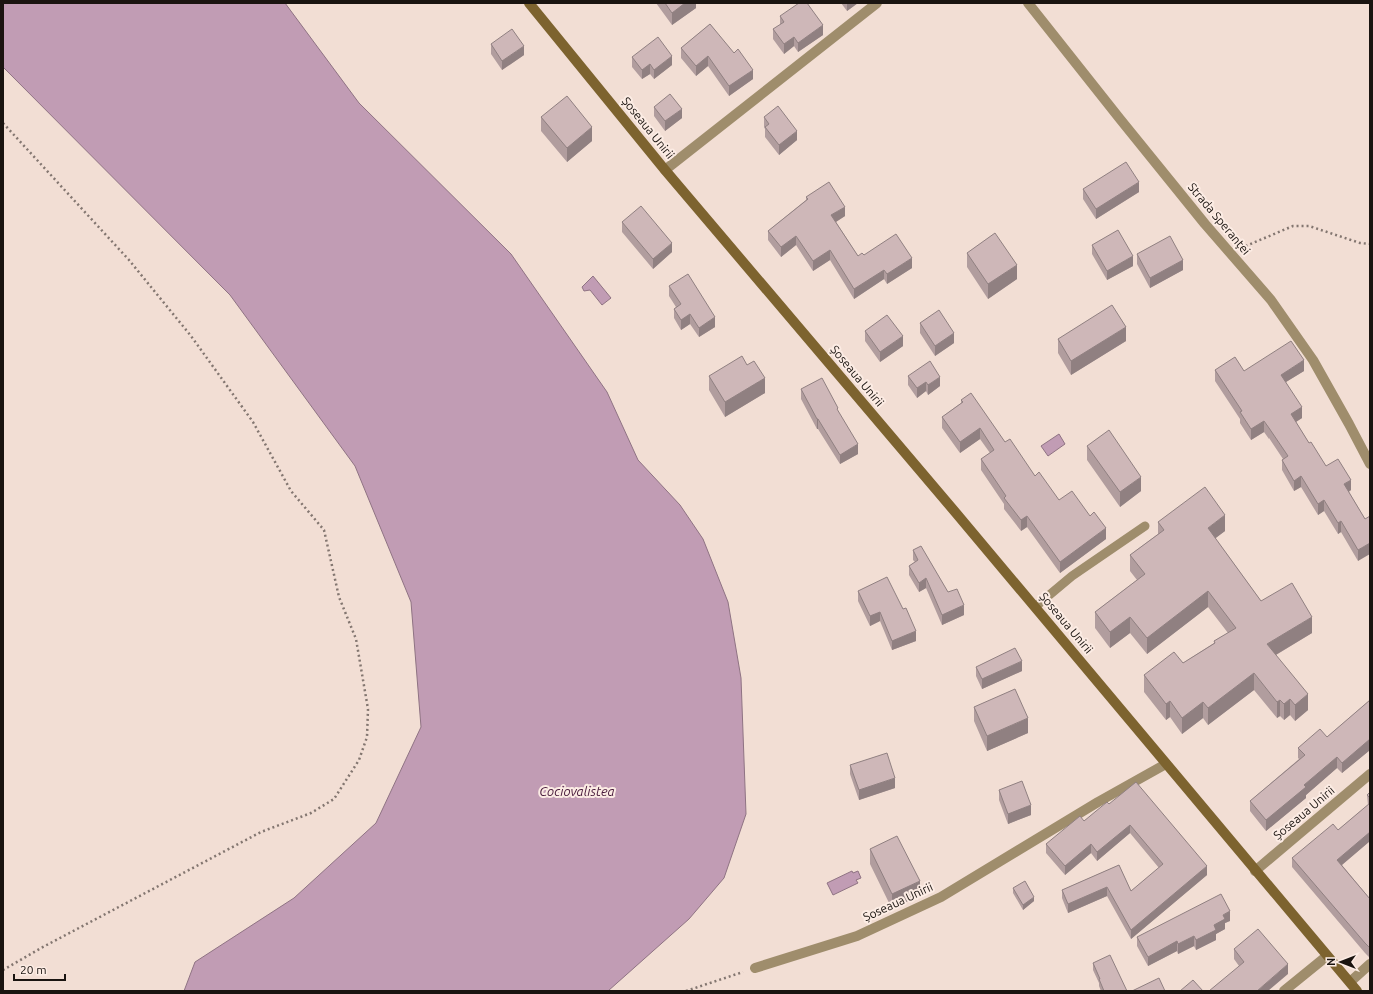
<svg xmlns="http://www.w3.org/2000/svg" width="1373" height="994" font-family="Ubuntu,sans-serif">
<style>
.water{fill:#c19cb4;stroke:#8f7383}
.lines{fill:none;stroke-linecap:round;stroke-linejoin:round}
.path{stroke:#837670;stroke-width:2.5;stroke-dasharray:2 3;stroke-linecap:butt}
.service{stroke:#9f8d6c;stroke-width:9}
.minor{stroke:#9f8d6c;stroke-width:10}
.secondary{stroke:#7d632f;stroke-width:10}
.wall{fill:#b19d9e}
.shaded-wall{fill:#908081}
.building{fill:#ceb7b8;stroke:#908081}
.labels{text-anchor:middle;stroke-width:4;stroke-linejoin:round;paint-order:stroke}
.street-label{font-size:12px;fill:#1a1410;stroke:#fcece4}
.water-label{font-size:13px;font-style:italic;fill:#46183a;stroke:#fcece4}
</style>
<rect width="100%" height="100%" fill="#f2ded4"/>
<path class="water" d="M3,3h282l74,100 152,151 96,138 31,68 42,45 23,34 25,63 13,76 5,136 -22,64 -35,41 -81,72h-424l11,-29 99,-64 82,-75 45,-96 -10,-125 -56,-136 -125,-171 -227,-228z
M593,276l18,22 -9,7 -12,-15 -6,1 -2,-4z
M1059,434l6,10 -17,12 -7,-10z
M852,871l1,2 5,-2 3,7 -5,2 2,3 -25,12 -6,-12z"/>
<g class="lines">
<path class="path" d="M3,123l126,137 62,76 62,86 38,69 33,39 15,67 17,42 12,70 -1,28 -8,23 -25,39 -23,14 -50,19 -220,116 -38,22
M1241,248l52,-22h16l51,17 10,1
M686,991l57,-19"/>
<path class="service" d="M1035,607l37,-31 73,-50"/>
<path class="minor" d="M1028,3l92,116 85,105 66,76 42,60 36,64 21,40
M665,170l212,-167
M1255,871l115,-97
M755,968l102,-32 84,-39 157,-95 68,-38
M1350,982l20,-18
M1284,991l43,-35"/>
<path class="secondary" d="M529,3l136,167 291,343 401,478"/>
</g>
<path class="wall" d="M656,3h40v5l-24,17z
M841,3h17l-11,8z
M780,16l43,19 -25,17 -4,-6 -10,8 -11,-15v-10l7,-4z
M710,24l43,55 -24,17 -21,-30 -12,10 -15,-18v-10z
M491,44l33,11 -22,15 -11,-16z
M632,57l40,8 -18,14 -4,-5 -8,5 -10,-12z
M654,107l28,11 -17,13 -11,-15z
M541,117l51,24 -25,21 -26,-31z
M764,117l33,23 -18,15 -14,-18v-8l-1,-2z
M1083,189l56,3 -43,27 -13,-20z
M806,197l39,19 -9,6 22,34 54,12 -25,16 -3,-5 -30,20 -24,-39 -17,11 -17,-26 -15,12 -13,-17v-9l38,-31z
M622,222l50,30 -19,17 -31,-37z
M1092,245l41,21 -26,14 -15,-26z
M967,253l50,26 -29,20 -21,-32z
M1137,254l46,16 -33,18 -13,-24z
M669,286l46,41 -16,10 -9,-13 -9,6 -7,-12v-9l2,-2 -7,-11z
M920,323l34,20 -19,13 -15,-23z
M865,331l38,15 -23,16 -15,-21z
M1058,339l68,2 -55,34 -13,-22z
M747,365l18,28 -40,24 -16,-27v-14z
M1215,370l29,1h60l-18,11 16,36 -6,4 13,21 17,23 25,24 -2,2 16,27 -7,42 -17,-29 -3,2 -14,-23 -6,4 -17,-28 -7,4 -12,-21v-10l1,-1 -14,-21v1l-5,-7 -13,8 -11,-17v-4l-25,-38z
M908,376l32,10 -12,9 -2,-4 -9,7 -9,-13z
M801,389l57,65 -18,10 -22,-35h-1l-16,-30z
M961,400l44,42 30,34 24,24 47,39 -46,34 -33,-46 -6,4 -17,-22v-5l-23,-34v-11l9,-6 -10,-14 -20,14 -18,-25v-11l19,-14z
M1087,446l54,45 -21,16 -33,-47z
M1158,522l67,9 -10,7 46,63 51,32 -36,22 32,55 -13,11 -5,-6 -6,5 -4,-4 -3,2 -23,-28 -46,35 -5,-7 -21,16 -12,-17 -4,3 -22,-28v-17l39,-12 31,-20v-2l14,-8 -20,-26 -61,47 -17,-21 -20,15 -15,-20v-16l42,-32 -7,-9v-16l28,-21z
M913,550l35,42 16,23 -22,10 -16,-37 -7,4 -10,-17v-9l6,-4 -2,-2z
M858,591l58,50 -24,9 -12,-29 -10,5 -12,-25z
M976,667l46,4 -40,18 -6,-13z
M1370,700v50l-28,23 -5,-5 -31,27v3l-40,33 -16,-20v-10l49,-42 -1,-1v-10l29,-11z
M974,707l54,26 -41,18 -13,-30z
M850,765l45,23 -36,12 -9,-26z
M999,790l32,25 -23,9 -9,-24z
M1370,792v49l-28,24 28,34v59l-5,-5 -73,-86v-9l46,-28 30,-25 -1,-10z
M1109,804l98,71 -76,64 -24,-43 -39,17 -6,-15v-8l57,-25 12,26 28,-23 -29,-35 -33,28 -6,-8 -26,22 -19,-22v-9l38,-23z
M870,849l50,46 -28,14 -22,-45z
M1013,888l21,13 -11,9 -10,-17z
M1230,921l-5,2v6l-9,5v6l-20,10 -2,-4 -16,8 -1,-3 -29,15 -11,-20v-9z
M1234,949l54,25 -49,-8 -5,-7z
M1093,963l34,28h-26l-2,-5v-3l-6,-13z"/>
<path class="shaded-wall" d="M685,3h11v5l-24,17v-12z
M847,3h11l-11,8z
M823,25v10l-25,17v-9z
M794,37v9l-10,8v-10z
M524,46v9l-22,15v-9z
M672,56v9l-18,14v-9z
M708,56v10l-12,10v-10z
M650,64v10l-8,5v-9z
M753,70v9l-24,17v-10z
M682,109v9l-17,13v-10z
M592,127v14l-25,21v-14z
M797,131v9l-18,15v-10z
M1139,182v10l-43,27v-10z
M845,207v9l-14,9v-10z
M796,236v9l-15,12v-10z
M672,243v9l-19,17v-10z
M830,250v10l-17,11v-10z
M1133,256v10l-26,14v-9z
M912,258v10l-25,16v-10z
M1183,260v10l-33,18v-10z
M1017,265v14l-29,20v-15z
M884,270v9l-30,20v-10z
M690,314v10l-9,6v-10z
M715,317v10l-16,10v-9z
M1126,327v14l-55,34v-14z
M954,333v10l-19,13v-10z
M903,336v10l-23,16v-10z
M1304,360v11l-23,14v-10z
M940,377v9l-12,9v-10z
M765,378v15l-40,24v-15z
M926,382v9l-9,7v-10z
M1302,407v11l-11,7v-11z
M817,419h1v10h-1z
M1264,421v11l-13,8v-11z
M980,428v11l-20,14v-11z
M858,444v10l-18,10v-9z
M1301,476v11l-7,4v-10z
M1141,477v14l-21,16v-15z
M1351,480v10l-7,4v-10z
M1324,500v11l-6,4v-11z
M1225,515v16l-17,13v-16z
M1027,516v11l-6,4v-11z
M1341,521v11l-3,2v-11z
M1106,528v11l-46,34v-11z
M1370,543v11l-12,7v-11z
M926,578v10l-7,4v-9z
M1208,591v16l-61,47v-16z
M964,605v10l-22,10v-10z
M880,612v9l-10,5v-10z
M1130,617v16l-20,15v-16z
M1312,617v16l-45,27v-16z
M916,631v10l-24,9v-9z
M1022,661v10l-40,18v-10z
M1254,673v17l-46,35v-17z
M1308,694v16l-13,11v-16z
M1290,699v16l-6,5v-16z
M1280,700v16l-3,2v-16z
M1170,701v16l-4,3v-16z
M1203,702v16l-21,16v-16z
M1028,718v15l-41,18v-15z
M1370,739v11l-28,23v-10z
M1337,757v11l-31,27v3l-40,33v-11l38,-35z
M895,778v10l-36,12v-10z
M1031,805v10l-23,9v-10z
M1130,825v8l-33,28v-9z
M1370,832v9l-33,28v-9z
M1091,844v9l-26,22v-9z
M1207,866v9l-76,64v-9z
M920,881v14l-28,14v-15z
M1107,887v9l-39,17v-9z
M1034,897v4l-11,9v-5z
M1230,911v10l-5,2v6l-9,5v6l-20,10v-10l27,-25z
M1194,936v10l-16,8v-10z
M1177,941v10l-29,15v-9z
M1288,964v10l-20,17h-11z"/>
<path class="building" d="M665,3h20l-13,10z
M799,3h8l16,22 -25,18 -4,-6 -10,7 -11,-15 11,-7 -4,-6z
M710,24l24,29 4,-4 15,21 -24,16 -21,-30 -12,10 -15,-18z
M512,29l12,17 -22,15 -11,-17z
M658,37l14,19 -18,14 -4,-6 -8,6 -10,-13z
M670,94l12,15 -17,12 -11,-14z
M567,96l25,31 -25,21 -26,-31z
M778,106l19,25 -18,14 -14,-18 4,-3 -5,-7z
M1126,162l13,20 -43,27 -13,-20z
M829,182l16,25 -14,8 27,41 4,-3 2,2 32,-21 16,24 -25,16 -3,-4 -30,19 -24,-39 -17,11 -17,-25 -15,11 -13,-16 40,-32 -2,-2z
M641,206l31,37 -19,16 -31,-37z
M1118,230l15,26 -26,15 -15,-26z
M995,233l22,32 -29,19 -21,-31z
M1170,236l13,24 -33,18 -13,-24z
M688,274l27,43 -16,11 -9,-14 -9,6 -7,-11 7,-5 -12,-18z
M1112,305l14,22 -55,34 -13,-22z
M939,310l15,23 -19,13 -15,-23z
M887,315l16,21 -23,16 -15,-21z
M1291,341l13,19 -23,15 21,32 -11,7 18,29 2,-1 15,24 12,-7 13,21 -7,4 21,35 5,-3v27l-12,7 -17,-29 -3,2 -14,-23 -6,4 -17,-28 -7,5 -12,-21 6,-4 -19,-28 -5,-7 -13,8 -11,-17 2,-1 -27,-41 20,-13 9,14z
M742,356l5,9 7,-4 11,17 -40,24 -16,-26z
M930,361l10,16 -12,8 -2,-3 -9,6 -9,-12z
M822,378l16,30 -1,1 21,35 -18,11 -22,-36h-1l-16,-30z
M971,393l34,49 5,-3 25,37 4,-4 20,28 13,-9 18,25 4,-4 12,16 -46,34 -33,-46 -6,4 -17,-22 2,-2 -25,-37 13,-9 -14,-22 -20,14 -18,-25 21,-15 -2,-2z
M1109,430l32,47 -21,15 -33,-46z
M1205,487l20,28 -17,13 53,73 31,-18 20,34 -45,27 41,50 -13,11 -5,-6 -6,5 -4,-4 -3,2 -23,-29 -46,35 -5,-6 -21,16 -12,-17 -4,3 -22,-29 30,-23 9,11 32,-20 -1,-2 22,-13 -28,-37 -61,47 -17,-21 -20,15 -15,-20 50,-38 -15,-19 34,-25 -6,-8z
M921,546l27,46 9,-3 7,16 -22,10 -16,-37 -7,5 -10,-17 9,-6 -5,-10z
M887,577l16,32 3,-1 10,23 -24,10 -12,-29 -10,4 -12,-25z
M1015,648l7,13 -40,18 -6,-12z
M1015,689l13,29 -41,18 -13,-29z
M1370,700v39l-28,24 -5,-6 -33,28 2,2 -40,33 -16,-19 55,-46 -7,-7 22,-19 7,8z
M887,753l8,25 -36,12 -9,-25z
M1022,781l9,24 -23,9 -9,-24z
M1136,782l71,84 -76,64 -24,-43 -39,17 -6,-14 57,-25 12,26 32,-27 -33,-39 -33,27 -6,-8 -26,22 -19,-22 34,-28 4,5 23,-19 2,2z
M1370,792v6l-3,-3z
M1370,803v29l-33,28 33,39v49l-5,-5 -73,-85 41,-34 5,6z
M897,836l23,45 -28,13 -22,-45z
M1025,881l9,16 -11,8 -10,-17z
M1221,894l9,17 -7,4 2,4 -11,6 2,5 -20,10 -2,-4 -16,8 -1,-3 -29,16 -11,-20z
M1258,929l30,35 -31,27h-48l35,-29 -10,-13z
M1110,955l17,36h-23l-5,-12h1l-7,-16z
M1159,978l6,13h-33z
M1193,980l10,11h-23z"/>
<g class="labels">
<g class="street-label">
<text transform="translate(648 128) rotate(51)" y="4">Șoseaua Unirii</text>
<text transform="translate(1219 219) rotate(50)" y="4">Strada Speranței</text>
<text transform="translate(857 376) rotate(50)" y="4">Șoseaua Unirii</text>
<text transform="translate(1066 623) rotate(50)" y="4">Șoseaua Unirii</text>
<text transform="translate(1304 813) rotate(-40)" y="4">Șoseaua Unirii</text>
<text transform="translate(898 902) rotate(-25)" y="4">Șoseaua Unirii</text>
</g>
<g class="water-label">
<text x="577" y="796">Cociovalistea</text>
</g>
</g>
<rect width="1373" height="994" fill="none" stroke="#1a1410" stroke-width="8"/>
<g transform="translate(1341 962) rotate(270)" stroke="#fcece4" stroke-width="3" paint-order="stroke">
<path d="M0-3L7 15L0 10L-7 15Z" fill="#1a1410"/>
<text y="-6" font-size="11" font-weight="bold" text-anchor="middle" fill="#1a1410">N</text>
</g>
<path d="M14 974v6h51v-6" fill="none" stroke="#1a1410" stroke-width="2"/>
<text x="20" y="974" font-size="12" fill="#1a1410" stroke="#fcece4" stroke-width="3" paint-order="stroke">20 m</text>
</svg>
